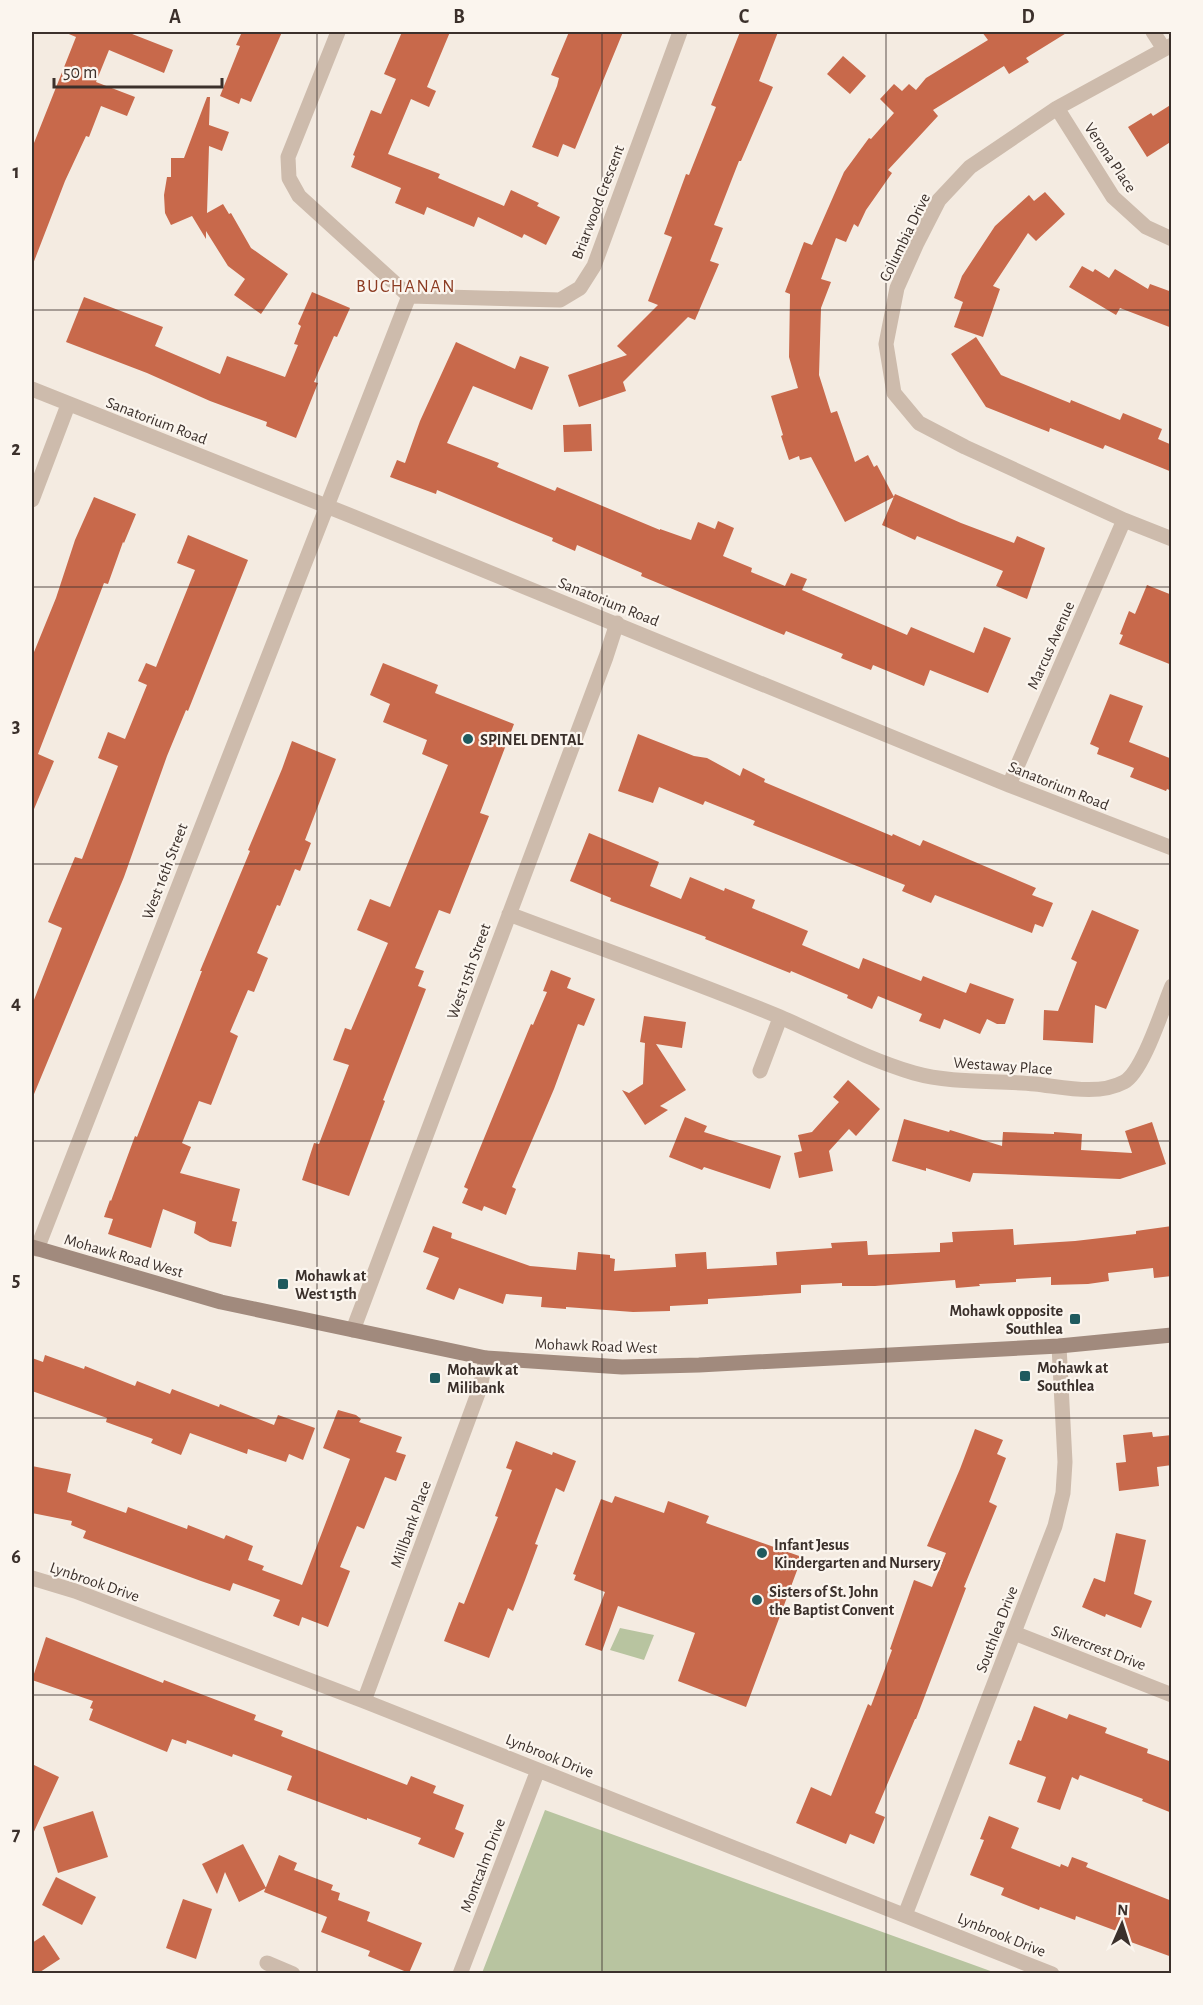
<svg xmlns="http://www.w3.org/2000/svg" width="1203" height="2005" font-family="'Alegreya Sans',sans-serif">
<style>
.green{fill:#b8c4a0}
.building{fill:#c8694b}
.lines{fill:none;stroke-linecap:round;stroke-linejoin:round}
.street{stroke:#cdbbac;stroke-width:15}
.secondary{stroke:#a18a7d;stroke-width:15}
.grid{fill:none;stroke:#3b302b;stroke-width:1.5;stroke-opacity:0.55}
.poi-dot{fill:#1f5a5e;stroke:#fbf5ee;stroke-width:2}
.labels{text-anchor:middle;stroke-width:4.5;stroke-linejoin:round;paint-order:stroke}
.street-label{font-size:16px;fill:#3b302b;stroke:#fbf5ee}
.poi-label{font-size:16px;font-weight:bold;fill:#3b302b;stroke:#fbf5ee;text-anchor:start}
.neighbourhood-label{font-size:18px;letter-spacing:1.5px;fill:#8c3b22;stroke:#fbf5ee}
.neatline{fill:none;stroke:#3b302b;stroke-width:2}
.grid-label{font-size:20px;text-anchor:middle;font-weight:bold;fill:#3b302b}
</style>
<rect width="100%" height="100%" fill="#f4ebe1"/>
<path class="green" d="M620,1628l34,7 -10,25 -34,-10z
M545,1810l451,163h-514z"/>
<path class="building" d="M64,32h63l46,18 -9,23 -55,-23 -13,32 39,15 -8,19 -26,-10 -12,31 -3,-1 -21,45 -32,83 -1,-116 44,-111z
M242,32h40l-31,70 -10,-4 -2,6 -19,-8 20,-50 -4,-1z
M402,32h48l-23,55 9,4 -7,16 -18,-8 -23,55 52,20 -2,4 66,28 7,-16 28,13 -2,3 23,11 -14,28 -22,-11 -2,4 -44,-21 -4,10 -47,-20 -3,8 -29,-12 6,-15 -50,-21 4,-11 -2,-1 18,-45 10,4 15,-35 -12,-5z
M569,32h54l-48,117 -12,-5 -5,13 -26,-10 25,-61 2,-8 -8,-3z
M740,32h38l-19,49 14,6 -32,74h-2l-25,64 9,3 -13,33 9,3 -24,56 -7,-3 -65,65 3,9 -47,16 -11,-32 59,-20 -10,-9 41,-41 -10,-4 24,-64 -8,-3 22,-60 3,1 27,-68 -5,-2z
M982,32h86l-42,26 3,4 -20,12 -5,-8 -71,44 5,6 -50,54 4,3 -26,37 -8,17 -4,-3 -8,18 -10,-4 -15,41 10,3 -10,26 -2,67 12,38 6,-2 18,51 13,-7 6,12 3,-2 17,32 -49,25 -34,-65 -11,3 -1,-4 -10,4 -8,-24 2,-1 -12,-39 27,-8 -9,-31 1,-63 -5,-2 19,-50 8,3 32,-73 25,-34 2,1 23,-26 -14,-14 14,-15 8,7 7,-7 7,6 10,-12 62,-38z
M843,56l23,20 -16,18 -23,-20z
M207,97h3l-1,28 20,7 -7,19 -13,-5 -2,67 16,-9 6,10 2,-1 20,35 37,26 -27,40 -27,-19 11,-16 -17,-13 -22,-35v8l-14,-23 -21,9 -6,-12 -1,-18 3,-18h4v-19h13z
M1172,104v37l-25,16 -19,-30 23,-14 2,3z
M1045,192l20,22 -29,27 -8,-8 -35,53 7,3 -17,48 -29,-10 9,-25 -9,-4 8,-22 33,-50 34,-31 5,6z
M1082,266l11,6 2,-3 14,9 6,-9 33,20 2,-5 22,8v36l-52,-20 -4,7 -47,-28z
M312,292l38,16 -13,29 -3,-1 -20,46 4,1 -22,55 -30,-12 1,-4 -57,-21 -63,-28 -81,-31 18,-45 79,30 -8,19 65,28 7,-18 58,21 13,-32 -4,-1 7,-18 -3,-2z
M976,337l25,38 69,28 1,-3 49,20 3,-7 39,16 -4,10 14,6v27l-67,-27 -2,4 -53,-21 -1,4 -63,-25 -35,-53z
M456,342l59,27 5,-13 29,11 -17,43 -59,-24 -26,57 52,20 -2,4 58,24 2,-4 103,43v-1l31,11 7,-18 17,7 3,-8 16,7 -11,28 29,12 -1,4 34,14 6,-13 16,6 -5,11 105,45 4,-8 63,26 10,-26 27,11 -23,55 -58,-23 -6,16 -51,-21 -2,5 -30,-12 2,-4 -57,-23 -2,4 -143,-59 1,-3 -65,-28 -2,6 -23,-10 1,-3 -116,-48 -1,4 -46,-17 7,-17 8,3 15,-42z
M591,424l1,27 -28,1 -1,-27z
M895,494l66,29 53,20 3,-7 28,12 -18,51 -31,-13 7,-15 -86,-35 -2,4 -33,-15z
M94,497l42,17 -12,29 -1,-1 -15,42 -4,-1 -66,171 16,7 -22,53v-157l24,-59 19,-58z
M188,535l60,25 -60,151 -2,-1 -19,46 -43,121 -92,222v-94l30,-77 -14,-6 27,-65 7,2 36,-93 -20,-8 10,-26 17,7 22,-54 -9,-4 8,-18 10,4 39,-97 -18,-7z
M1147,585l25,10v70l-53,-21 4,-9 -3,-1 9,-23 6,3z
M383,663l55,22 -3,8 79,31 -34,89 9,3 -39,98 -11,-4 -24,58 9,3 -6,15 8,3 -43,111 2,1 -36,95 -47,-16 12,-37 5,1 30,-79 -16,-5 12,-32 6,2 37,-87 -31,-13 13,-31 20,8 58,-142 -26,-11 5,-14 -44,-18 7,-18 -20,-9z
M1110,694l33,12 -14,36 43,17v32l-5,-2 -1,2 -36,-14 4,-9 -37,-14 2,-6 -9,-4z
M638,734l56,22 13,2 33,18 3,-8 22,11 -1,3 128,54 1,-2 27,12 3,-6 113,48 -4,7 21,8 -10,24 -8,-3 -3,9 -97,-38 -4,8 -29,-12 3,-6 -152,-60 2,-4 -50,-20 -2,4 -44,-18 -6,16 -35,-12z
M292,741l44,18 -31,81 6,3 -11,28 -5,-2 -15,37 -3,-1 -20,48 11,5 -14,34 -6,-2 -18,42 8,4 -27,69 -12,-4 -17,42 9,4 -11,26 60,16 -8,32 5,1 -6,25 -21,-5 -16,-9 2,-11 -33,-13 -12,39 -43,-14 5,-15 -9,-2 6,-17 1,1 24,-65 2,1 65,-166h-2l50,-120 -2,-1 34,-81z
M589,833l70,29 -9,24 31,13 9,-22 34,14 1,-3 30,12 -3,8 56,23 -6,14 57,24 4,-11 58,23 2,-5 43,17 4,-10 44,16 -9,25h-8l-10,-5 -7,15 -36,-15 -4,10 -21,-8 3,-7 -44,-18 -6,13 -25,-11 1,-3 -57,-24 -1,2 -85,-34 1,-2 -96,-36 1,-3 -41,-17z
M1092,910l47,20 -33,79 -11,-4 -2,38 -50,-3 1,-30 14,1 19,-49 -6,-3z
M551,970l20,8 -4,10 28,11 -11,27 -6,-2 -24,65 -42,98 4,2 -10,26 -22,-9 -2,5 -20,-8 6,-14 -4,-2 67,-163 2,1 14,-33 -4,-1z
M644,1016l42,6 -4,26 -26,-4 30,46 -26,16 8,4 -23,15 -23,-35 7,3 14,-9 2,-41 -5,-1z
M848,1080l32,29 -24,27 -7,-7 -20,22 4,20 -34,7 -5,-25 8,-2 -4,-16 14,-3 27,-30 -6,-5z
M685,1117l22,9 -3,6 77,24 -11,33 -66,-22 -2,3 -33,-13z
M904,1119l45,13 1,-2 52,16 1,-14 51,2v-2l28,2 -1,16 51,3 -7,-22 27,-9 14,42 -46,15 -147,-6 -3,9 -44,-14v3l-34,-10z
M433,1226l19,7 -1,5 79,28 46,4 2,-18 32,3v3l5,1 -1,12 62,-4 -1,-13 31,-2 1,17 70,-4 -1,-13 56,-4 -1,-5 36,-2 1,14 72,-3v-9l13,-1 -1,-10 61,-3 1,16 61,-4 61,-7v-3l36,-5v50l-18,2 -1,-10 -45,5 1,8 -21,3 -37,1v-8l-35,2v3l-37,2 1,2 -24,2 -1,-8 -80,6h-33v-3l-41,2v8l-93,6v5l-38,2v5l-37,1 -67,-5v2l-25,-2 1,-10 -36,-3 -3,10 -44,-16 -5,12 -28,-11 13,-31 -16,-6z
M45,1355l39,14 1,-3 50,20 2,-5 33,13 2,-5 47,18 1,-3 54,21 4,-10 37,13 -12,32 -14,-6 -3,8 -38,-13 -1,5 -57,-21 -9,22 -30,-12 2,-4 -47,-17 1,-4 -75,-27v-33l11,4z
M338,1410l18,5 5,4 -2,3 43,15 -6,15 10,3 -10,26 -11,-4 -21,52 -7,-3 -17,41 10,4 -22,56 -26,-10 -3,9 -26,-10 7,-16 -47,-17 -3,8 -29,-10 -118,-43 3,-7 -15,-6 1,-4 -40,-8v-47l39,8 -4,18 59,21 2,-6 59,22 1,-4 36,14 2,-4 27,11 -5,14 16,6 -2,4 40,15 48,-126 -27,-11z
M975,1429l28,11 -6,14 9,4 -17,44 8,4 -33,81 2,1 -50,131h-1l-40,94 10,4 -11,27 -24,-10 -4,10 -50,-21 15,-36 20,9 37,-92 3,2 21,-56 -2,-1 24,-69 18,7 14,-34 -19,-7 33,-77z
M1152,1432l1,5 19,-2v30l-15,2 2,19 -40,5 -3,-28 10,-1 -3,-27z
M516,1441l36,14 1,-3 23,9 -12,31 -8,-4 -21,56 3,1 -13,35 -12,31 -5,-3 -19,50 -45,-17 15,-39 5,2 34,-87 -3,-1 17,-46 -6,-2z
M615,1496l49,17 4,-12 41,15 -3,7 96,34 -56,150 -68,-26 17,-48 -77,-27 -16,45 -17,-6 20,-53 -31,-12 2,-5 -3,-1 28,-75 11,4z
M1116,1533l30,7 -12,54 18,7 -11,27 -35,-14 -1,3 -23,-10 12,-29 11,4z
M46,1637l117,46 1,-3 92,35 -2,5 29,11 -2,5 126,49 4,-9 25,10 -3,7 31,12 -9,24 9,4 -10,25 -36,-14 3,-6 -54,-20v2l-80,-30 5,-14 -59,-22 -1,3 -45,-17 -1,4 -14,-5 -5,13 -78,-32 4,-11 -3,-1 3,-7 -61,-21z
M1034,1706l33,13 2,-5 38,14 -2,5 43,16 -1,4 25,9v51l-30,-12 1,-2 -63,-24 -2,5 -6,-3 -12,33 -23,-8 9,-25 -37,-13 9,-24 3,1z
M32,1764l27,13 -27,59z
M93,1811l15,46 -50,16 -15,-46z
M989,1816l30,12 -8,20 49,19 1,-3 7,3 4,-10 16,6 -2,4 86,34v56l-44,-16 2,-5 -54,-20 -1,4 -35,-13 -1,3 -38,-15 3,-7 -34,-13 14,-35 -4,-1z
M243,1844l23,44 -27,14 -14,-30 -8,22 -15,-30z
M279,1855l18,8 -3,7 39,15 -2,5 9,3 -2,7 32,12 -3,9 55,22 -13,30 -41,-17 2,-5 -49,-19 6,-15 -63,-25z
M56,1877l40,20 -14,28 -40,-20z
M183,1899l29,10 -16,50 -30,-11z
M44,1935l16,24 -23,15h-5v-31z"/>
<g class="lines">
<path class="street" d="M338,32l-50,125 1,21 10,18 110,100 151,4 20,-12 14,-22 86,-234
M1153,32l11,17
M1172,45l-115,63 -87,59 -31,33 -22,43 -20,45 -11,56 8,49 25,30 46,24 159,73 48,19
M1057,108l56,89 33,30 26,12
M32,389l317,126 660,270 163,63
M32,500l36,-95
M1009,785l115,-265
M509,914c90,34 182,66 271,103 44,19 87,42 134,56 39,11 81,7 121,11 28,3 63,12 89,-2 19,-10 39,-75 48,-96
M760,1071l20,-53
M37,1249l372,-953
M353,1330l253,-673 11,-34
M32,1578l43,13 289,110 688,273
M1014,1633l158,62
M364,1701l116,-313 6,-30
M905,1915l150,-389 8,-33 2,-31 -6,-116
M267,1963l26,11
M460,1974l78,-204"/>
<path class="secondary" d="M32,1247l189,55 265,56 136,9 77,-2 360,-19 113,-11"/>
</g>
<path class="grid" d="M317,32v1942M602,32v1942M886,32v1942M32,310h1140M32,587h1140M32,864h1140M32,1141h1140M32,1418h1140M32,1695h1140"/>
<g class="poi-dot">
<circle cx="468" cy="739" r="6"/>
<rect x="277" y="1278" width="12" height="12" rx="3"/>
<rect x="1069" y="1313" width="12" height="12" rx="3"/>
<rect x="1019" y="1370" width="12" height="12" rx="3"/>
<rect x="429" y="1372" width="12" height="12" rx="3"/>
<circle cx="762" cy="1553" r="6"/>
<circle cx="757" cy="1600" r="6"/>
</g>
<g class="labels">
<g class="street-label">
<text transform="translate(1111 157) rotate(56)" y="6">Verona Place</text>
<text transform="translate(597 202) rotate(-69)" y="6">Briarwood Crescent</text>
<text transform="translate(904 237) rotate(-64)" y="6">Columbia Drive</text>
<text transform="translate(157 420) rotate(21)" y="6">Sanatorium Road</text>
<text transform="translate(609 601) rotate(22)" y="6">Sanatorium Road</text>
<text transform="translate(1050 645) rotate(-66)" y="6">Marcus Avenue</text>
<text transform="translate(1059 785) rotate(22)" y="6">Sanatorium Road</text>
<text transform="translate(164 871) rotate(-69)" y="6">West 16th Street</text>
<text transform="translate(468 971) rotate(-70)" y="6">West 15th Street</text>
<text transform="translate(1003 1065) rotate(4)" y="6">Westaway Place</text>
<text transform="translate(124 1255) rotate(16)" y="6">Mohawk Road West</text>
<text transform="translate(596 1345) rotate(2)" y="6">Mohawk Road West</text>
<text transform="translate(410 1524) rotate(-70)" y="6">Millbank Place</text>
<text transform="translate(95 1581) rotate(19)" y="6">Lynbrook Drive</text>
<text transform="translate(996 1629) rotate(-69)" y="6">Southlea Drive</text>
<text transform="translate(1099 1647) rotate(21)" y="6">Silvercrest Drive</text>
<text transform="translate(550 1755) rotate(22)" y="6">Lynbrook Drive</text>
<text transform="translate(482 1865) rotate(-69)" y="6">Montcalm Drive</text>
<text transform="translate(1002 1934) rotate(22)" y="6">Lynbrook Drive</text>
</g>
<g class="poi-label">
<text x="480" y="745">SPINEL DENTAL</text>
<text x="295" y="1281">Mohawk at<tspan x="295" dy="18">West 15th</tspan></text>
<text x="1063" y="1316" text-anchor="end">Mohawk opposite<tspan x="1063" dy="18">Southlea</tspan></text>
<text x="1037" y="1373">Mohawk at<tspan x="1037" dy="18">Southlea</tspan></text>
<text x="447" y="1375">Mohawk at<tspan x="447" dy="18">Milibank</tspan></text>
<text x="774" y="1550">Infant Jesus<tspan x="774" dy="18">Kindergarten and Nursery</tspan></text>
<text x="769" y="1597">Sisters of St. John<tspan x="769" dy="18">the Baptist Convent</tspan></text>
</g>
<g class="neighbourhood-label">
<text x="406" y="292">BUCHANAN</text>
</g>
</g>
<rect width="1203" height="2005" fill="none" stroke="#fbf5ee" stroke-width="66"/>
<g transform="translate(1122 1924) rotate(3)" stroke="#fbf5ee" stroke-width="4.5" paint-order="stroke">
<path d="M0-4.5L10 22L0 15L-10 22Z" fill="#3b302b"/>
<text y="-9" font-size="16" font-weight="bold" text-anchor="middle" fill="#3b302b">N</text>
</g>
<path d="M54 78v9h168v-9" fill="none" stroke="#3b302b" stroke-width="3"/>
<text x="63" y="78" font-size="18" fill="#3b302b" stroke="#fbf5ee" stroke-width="4.5" paint-order="stroke">50 m</text>
<rect x="33" y="33" width="1137" height="1939" class="neatline"/>
<g class="grid-label">
<text x="175" y="23">A</text>
<text x="459" y="23">B</text>
<text x="744" y="23">C</text>
<text x="1028" y="23">D</text>
<text x="16" y="178">1</text>
<text x="16" y="455">2</text>
<text x="16" y="732">3</text>
<text x="16" y="1009">4</text>
<text x="16" y="1286">5</text>
<text x="16" y="1563">6</text>
<text x="16" y="1840">7</text>
</g>
</svg>
